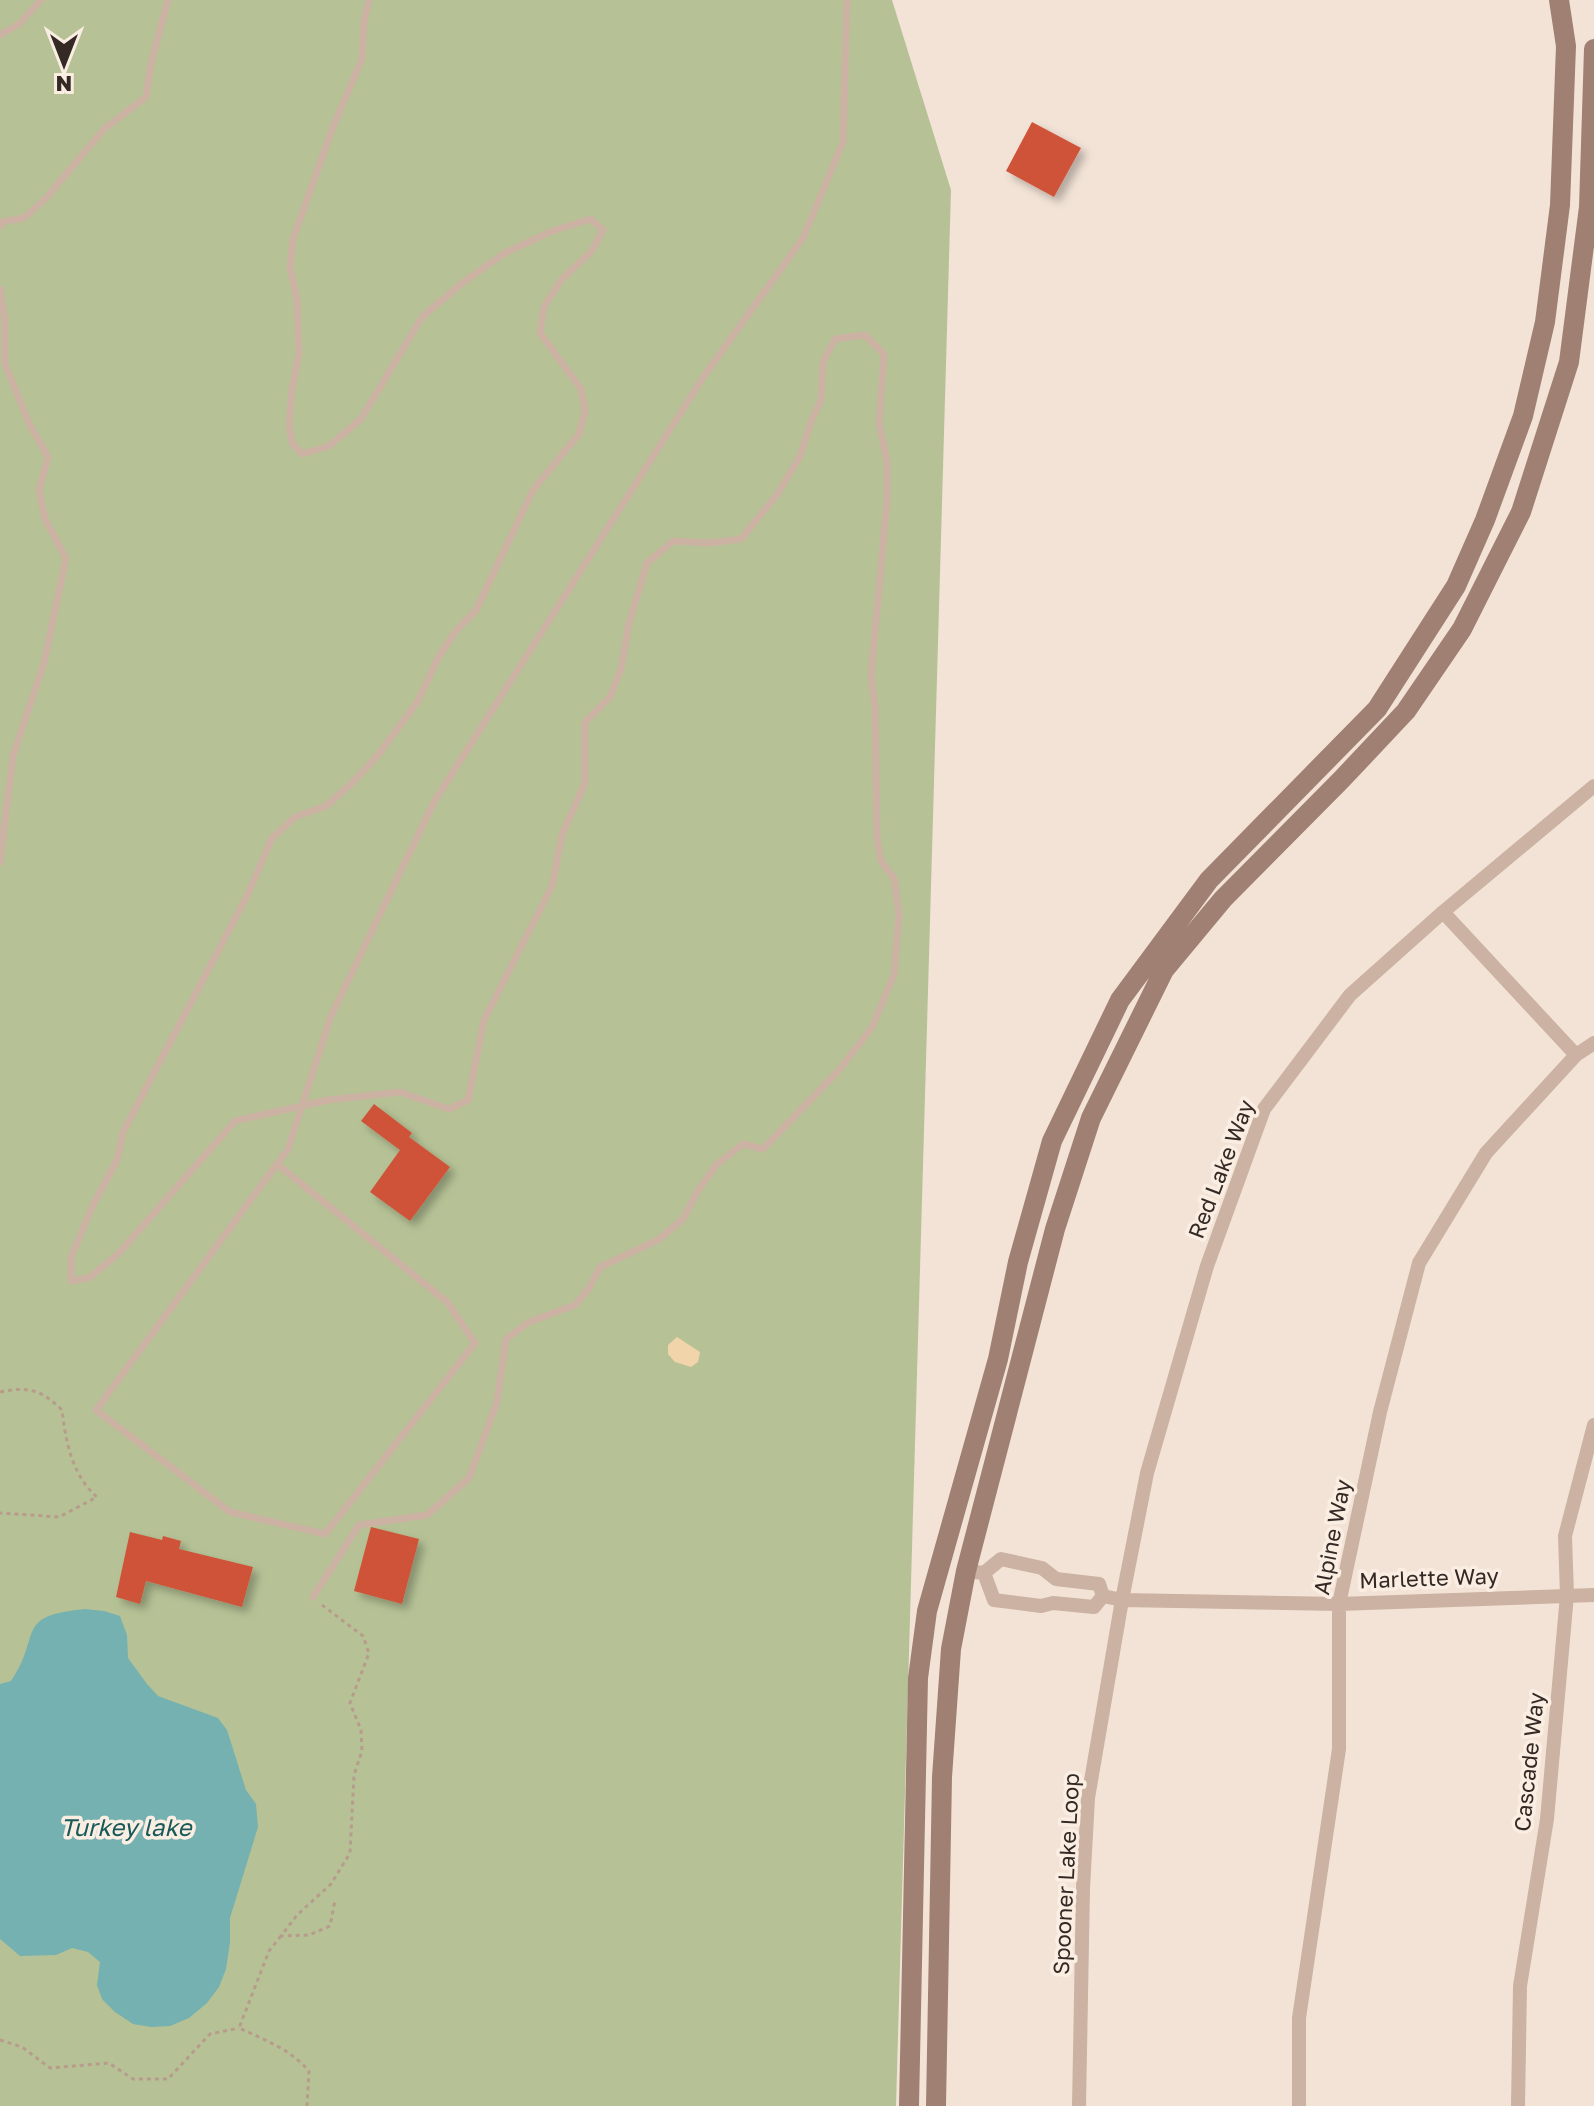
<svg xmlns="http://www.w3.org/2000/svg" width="1594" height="2106" font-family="'Golos Text',sans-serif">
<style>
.green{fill:#b6c296}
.sand{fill:#f1d4aa}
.water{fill:#74b1b0}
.building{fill:#cf5339;filter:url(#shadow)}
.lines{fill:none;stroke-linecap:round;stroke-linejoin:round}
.path{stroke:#b79c8c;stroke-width:3;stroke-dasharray:4 4;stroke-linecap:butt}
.service{stroke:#cbb2a2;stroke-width:7}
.minor{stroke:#cbb2a2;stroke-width:14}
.secondary{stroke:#9f8073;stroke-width:20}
.labels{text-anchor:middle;stroke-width:7;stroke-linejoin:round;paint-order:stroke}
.street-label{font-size:22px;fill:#352925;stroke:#faeee3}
.water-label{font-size:24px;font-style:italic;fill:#185959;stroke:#faeee3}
</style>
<defs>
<filter id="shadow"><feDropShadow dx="5.5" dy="5.5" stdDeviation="4" flood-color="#0004"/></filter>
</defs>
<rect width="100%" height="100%" fill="#f3e3d7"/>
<path class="green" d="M0,0h892l59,190 -55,1916h-896z"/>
<path class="sand" d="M677,1337l23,15 -2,10 -7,5 -16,-5 -7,-8v-9z"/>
<path class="water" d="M85,1609l19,2 16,5 7,19 1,23 19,26 11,12 60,22 9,12 19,60 10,14 2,23 -28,91v24l-4,27 -7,18 -12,16 -18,15 -19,8 -19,1 -18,-3 -18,-12 -13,-13 -5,-14 3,-23 -12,-10 -16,-4 -16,7 -36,1 -20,-17v-255l11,-3c32,-47 2,-65 74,-72z"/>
<path class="building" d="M1032,122l49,26 -27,49 -48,-26z
M374,1104l38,29 -3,4 41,30 -40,54 -40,-29 30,-42 -39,-29z
M371,1527l48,12 -17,65 -48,-13z
M130,1532l32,8 1,-4 18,5 -2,8 74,18 -11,40 -96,-26 -6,23 -24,-7z"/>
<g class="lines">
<path class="path" d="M0,1392c29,-6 41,-2 62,18 4,33 10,65 35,87l-38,20 -59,-4
M322,1605l41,31 6,17 -19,50 11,27 1,21 -8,24 -4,78 -19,31 -34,31 -16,21 28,-1 21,-9 5,-26
M281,1936l-12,15 -30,77c26,12 51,21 70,43l-2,35
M0,2040l22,7 28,21 59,-5 24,16h35l42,-45 29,-6"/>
<path class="service" d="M0,35l19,-11 22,-24
M0,226l2,-4 22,-4 22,-20 58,-69 42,-32 5,-34 17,-63
M0,289l5,32v43l24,59 19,34 -9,33 6,29 21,39 -22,105 -31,93 -13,106
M277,1164l170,138 28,41 -150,191 -95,-22 -134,-102 192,-261 43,-133 103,-214 270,-426 99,-138 40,-96 4,-142
M313,1597l46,-72 68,-10 42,-37 28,-76 9,-63 23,-17 46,-17 14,-17 11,-21 58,-27 25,-21 14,-27 19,-27 27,-21 20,5 77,-80 32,-42 22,-52 5,-61 -5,-36 -13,-17 -4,-23 -2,-132 -4,-31 16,-174v-40l-8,-38 5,-69 -19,-19 -30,4 -12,23 -2,38 -9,19 -12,37 -22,37 -37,46 -31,4 -37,-2 -26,22 -18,60 -8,46 -11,28 -25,25v61l-23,52 -10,51 -68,134 -16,80 -19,9 -49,-17 -72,8 -93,21 -116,132 -30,25 -18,3v-24l22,-52 24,-45 6,-28 124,-236 25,-58 23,-21 31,-11 25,-22 27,-29 40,-54 20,-43 17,-26 21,-22 57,-120 46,-56 6,-23 -4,-22 -41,-56 4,-26 17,-27 30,-28 12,-22 -12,-11 -39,12 -47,22 -44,31 -39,33 -61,102 -32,27 -27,8 -10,-11 -3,-20 3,-34 7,-35 -2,-54 -7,-33 3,-28 40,-112 29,-68 2,-38 5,-21"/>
<path class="minor" d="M1443,912l133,143
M966,1571l18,2 17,-14 41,9 14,11 43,5 4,12
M984,1573l10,27 47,6 12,-3 41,4 9,-11
M1103,1596l19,4 217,4 255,-9
M1079,2106l4,-218 5,-90 34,-198 25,-127 60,-207 57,-157 86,-114 93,-83 151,-126
M1299,2106v-88l40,-269v-145l41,-192 39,-149 67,-110 90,-98 18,-12
M1518,2106l2,-120 27,-167 20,-224 -2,-59 29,-111"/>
<path class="secondary" d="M909,2106l9,-428 9,-67 71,-252 20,-97 34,-121 68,-141 89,-120 168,-171 79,-123 29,-66 38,-104 22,-94 15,-117 6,-159 -7,-46
M936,2106l6,-329 9,-128 15,-78 89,-342 36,-111 73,-148 59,-71 119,-120 64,-68 56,-82 59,-117 48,-150 20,-155 5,-158"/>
</g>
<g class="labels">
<g class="street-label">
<text transform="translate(1221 1169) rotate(-69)" y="8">Red Lake Way</text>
<text transform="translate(1332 1537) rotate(-79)" y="8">Alpine Way</text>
<text transform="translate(1429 1578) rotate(-2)" y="8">Marlette Way</text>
<text transform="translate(1529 1762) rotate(-84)" y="8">Cascade Way</text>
<text transform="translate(1066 1874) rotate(-87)" y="8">Spooner Lake Loop</text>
</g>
<g class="water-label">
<text x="126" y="1836">Turkey lake</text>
</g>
</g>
<g transform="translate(64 64) rotate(180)" stroke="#faeee3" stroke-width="6" paint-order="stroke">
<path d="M0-6L14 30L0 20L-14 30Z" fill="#352925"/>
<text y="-12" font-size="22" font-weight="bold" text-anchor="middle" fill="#352925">N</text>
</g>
</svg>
